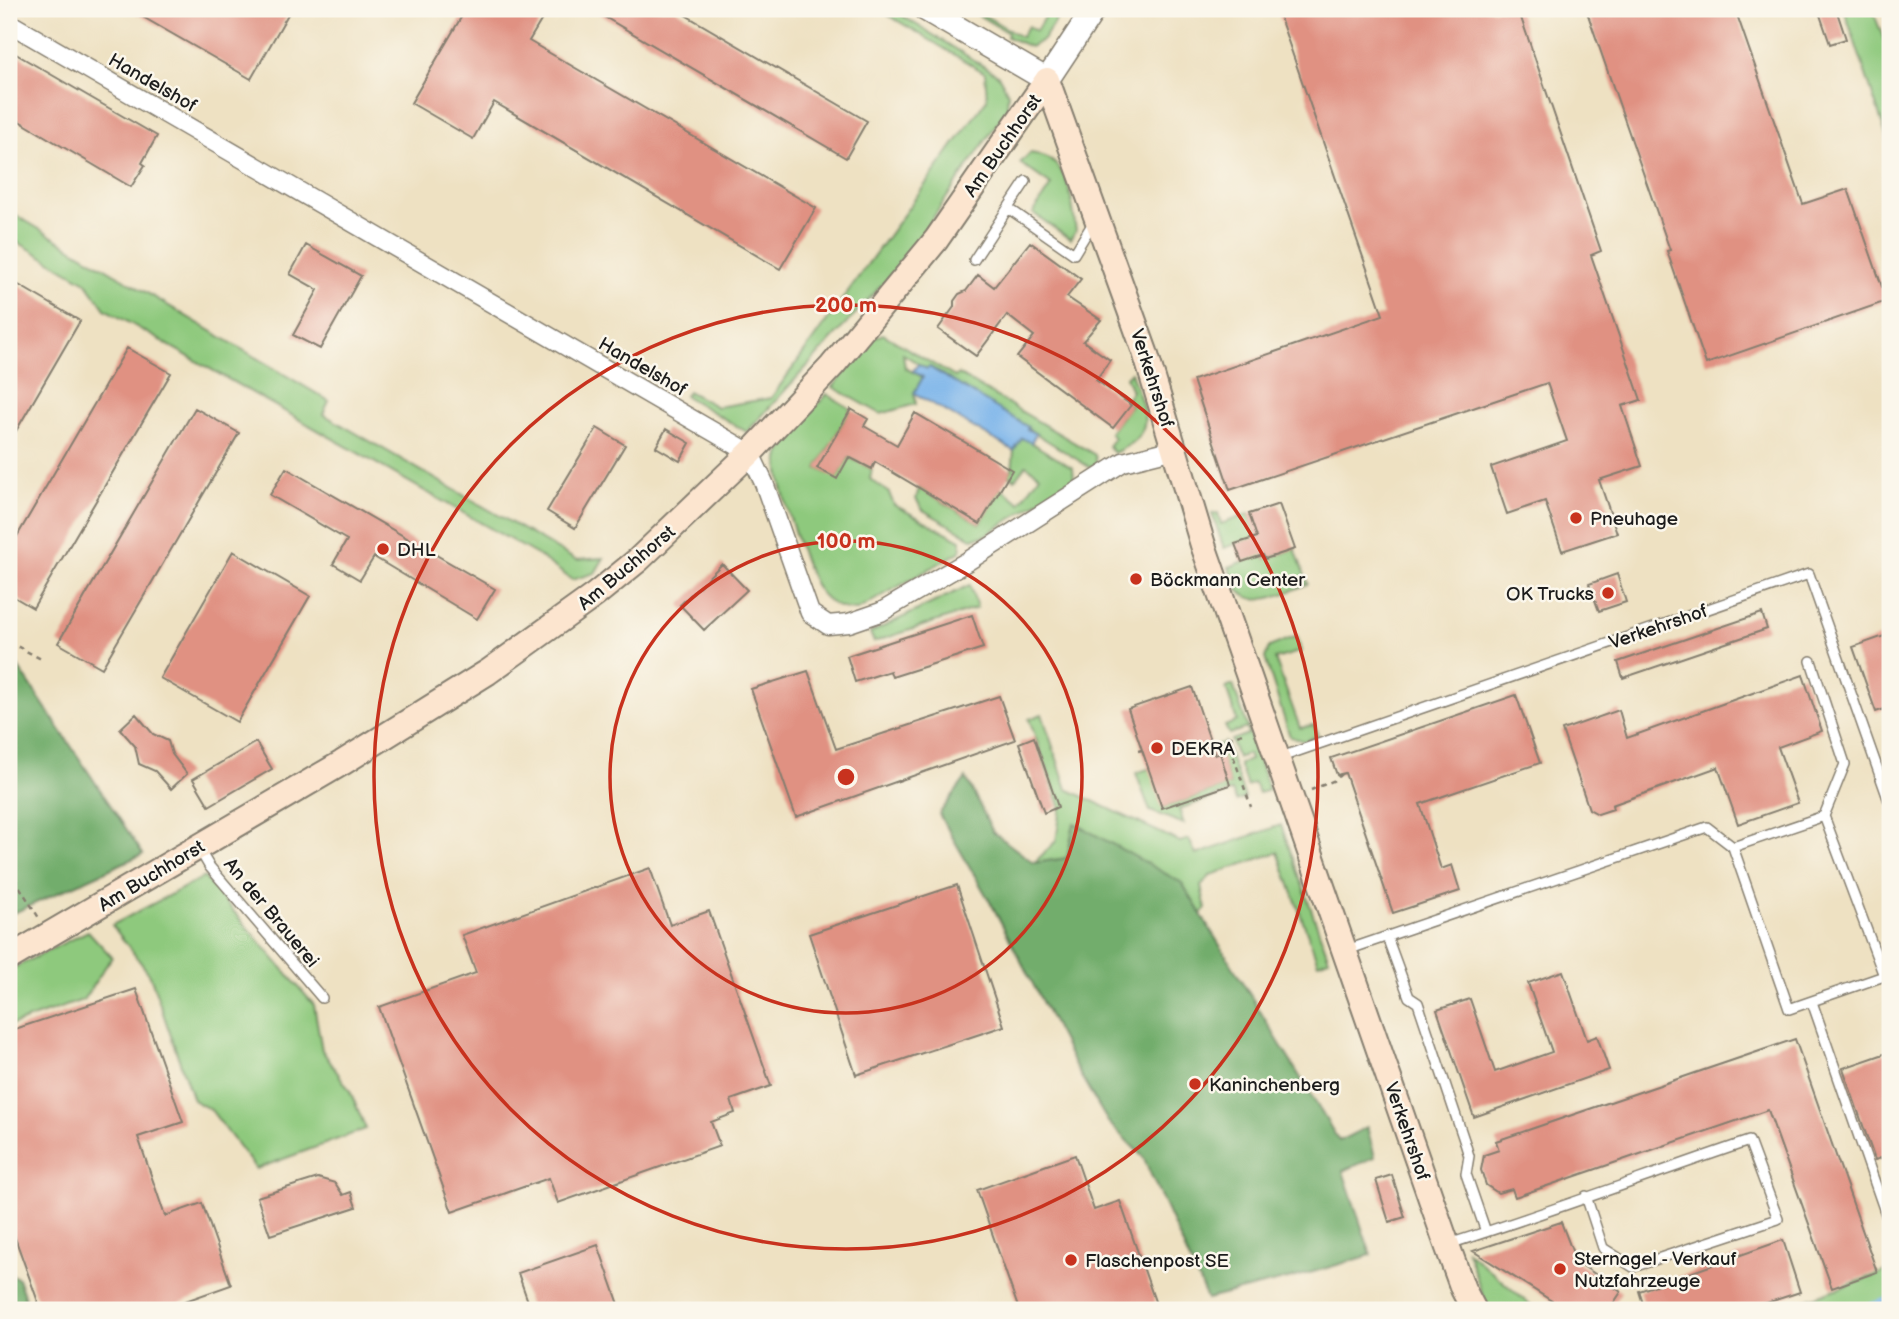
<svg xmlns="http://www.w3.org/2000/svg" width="1899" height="1319" font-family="'Balsamiq Sans',sans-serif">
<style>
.green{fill:#8ec97d;stroke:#55724c;stroke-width:2}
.forest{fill:#72ad6c;stroke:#476444;stroke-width:2}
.water{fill:#7ab4ea;stroke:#4b6883;stroke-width:2}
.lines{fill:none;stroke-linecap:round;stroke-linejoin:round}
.stream{stroke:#7ab4ea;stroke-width:4.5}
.building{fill:#e09182}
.service-casing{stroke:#857e6f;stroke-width:12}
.minor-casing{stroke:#857e6f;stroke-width:21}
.tertiary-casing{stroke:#857e6f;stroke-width:26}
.secondary-casing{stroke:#857e6f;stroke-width:28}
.path{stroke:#857e6f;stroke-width:2.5;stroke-dasharray:5 5;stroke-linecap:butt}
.service{stroke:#fff;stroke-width:9}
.minor{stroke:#fff;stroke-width:18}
.tertiary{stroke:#fff;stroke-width:23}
.secondary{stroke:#fce5cf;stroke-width:24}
.ring{fill:none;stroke:#c8321e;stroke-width:3.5}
.poi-dot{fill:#c8321e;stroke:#fbf7ec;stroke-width:2.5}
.labels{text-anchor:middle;stroke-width:5;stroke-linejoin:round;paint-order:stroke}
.street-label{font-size:19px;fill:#1c1c1c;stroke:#fbf7ec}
.poi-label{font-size:19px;fill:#1c1c1c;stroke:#fbf7ec;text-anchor:start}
.centre{fill:#c8321e;stroke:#fbf7ec;stroke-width:3.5}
.ring-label{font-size:21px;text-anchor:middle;font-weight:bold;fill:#c8321e;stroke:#fbf7ec;stroke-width:5;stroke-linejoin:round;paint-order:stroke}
</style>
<rect width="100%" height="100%" fill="#fbf7ec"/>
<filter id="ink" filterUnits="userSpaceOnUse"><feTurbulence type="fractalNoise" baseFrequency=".0143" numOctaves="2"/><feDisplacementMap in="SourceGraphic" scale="14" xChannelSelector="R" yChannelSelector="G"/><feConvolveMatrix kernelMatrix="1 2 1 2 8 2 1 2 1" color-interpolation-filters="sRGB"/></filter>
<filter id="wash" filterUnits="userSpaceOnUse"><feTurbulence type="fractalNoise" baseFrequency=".00686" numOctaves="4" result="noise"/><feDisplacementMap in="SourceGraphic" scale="28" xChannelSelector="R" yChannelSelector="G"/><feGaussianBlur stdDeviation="1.57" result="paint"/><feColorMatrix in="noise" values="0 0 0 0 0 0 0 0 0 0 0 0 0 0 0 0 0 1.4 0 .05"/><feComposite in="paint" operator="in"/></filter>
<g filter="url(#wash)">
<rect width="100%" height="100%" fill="#eee1c2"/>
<path class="green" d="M878,9h13l107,66 10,18 -1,16 -104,153 -156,170 -62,-36 3,-5 29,16 54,-9 216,-299 -2,-26z
M968,9h6l47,28 7,-11 8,5 13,-22h14l-20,31 -13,7 -23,-10 1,-4z
M1844,9h28l18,46v92z
M1030,153c41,5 41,45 46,78l-6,8 -37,-26 18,-28 -31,-22z
M9,211l320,190 -6,13 253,146 28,-2 -9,15 -23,7 -33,-24 -434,-247 -19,-27 -77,-45z
M883,334l72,43 3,-3 137,81 2,9 -8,3 -159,-100 -3,2 -24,-15 2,14 18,9 -9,16 2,11 -35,10 -48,-27 40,-49z
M1131,372c13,39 29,60 -17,81l-6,-7 6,-8 -4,-5 21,-28 -6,-4 7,-10 -6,-14z
M827,394l24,15 -34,59 20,10 12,-21 23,12 -2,10 19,14 5,12 67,35v11l-104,59c-17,-1 -26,-4 -37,-18 -14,-16 -45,-113 -41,-133 3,-19 35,-49 48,-65z
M1022,437l51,31 1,11 -90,57 -12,2 -49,-28 -7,-11 3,-11 61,36 21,-36 19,15 20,-28 -14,-10 -11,14 -7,-4 4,-5 2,-19z
M1218,513l3,11 28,-10 16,45 30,-10 13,35c-20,7 -55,28 -71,4 -4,-6 -5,-15 -8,-21l26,-10 -7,-17 -24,8 -12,-34z
M970,585l7,23 -103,34 -4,-9z
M1297,636l5,15 -27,8 25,69 14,-3 4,11 -14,5 -14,-4 -25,-79 4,-11z
M1233,685l36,105 -10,3 -5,-10 -7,3 -8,-22 11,-4 -2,-6 -11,4 -6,-18 17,-6 -1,-6 -18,6 -4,-8 12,-5 -11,-33z
M1042,714l25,75 113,53 9,-3 7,16 85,-30 48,134 -11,4 -40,-111 -67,23 -10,11 5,23 -5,5 -19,-31 -108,-60 -7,35 -33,5 22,-22 5,-33 -32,-89z
M1225,742l20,56 -9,3 -4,-10 -53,18 5,15 -34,-13 -14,-38 44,-15 -17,50 67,-23 -10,-31 -14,4 4,-11z
M204,877l110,128 8,45 28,41 16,38 -110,40 -45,-59 -18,-10 -43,-125 -38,-50z
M88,931l24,26 -29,43 -74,26v-56z
M1467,1251l69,59h-46l-4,-5z
M1890,1270v40h-113z"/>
<path class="forest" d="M9,653l134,201 -129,59 -5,-8z
M966,778l27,54 41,31 33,-5 7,-35 108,60 157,258 28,-14 8,30 -32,14 28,84 -75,22 -89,22 -64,-142 -35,-35 -29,-49 -86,-166 -54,-93z
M9,1274l9,4 11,32h-20z"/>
<path class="water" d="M918,364l9,5 2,-2 99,60 -1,2 9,5 -5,9 -9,-5 -8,13 -100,-58 9,-16 -10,-6z"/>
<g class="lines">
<path class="stream" d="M1854,1310l36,-11"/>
</g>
<g id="blocks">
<path class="building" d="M129,9h162l-40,70z
M466,9h82l-19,32 287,167 -36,61 -286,-167 -21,37 -62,-36z
M591,9h84l192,112 -21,37z
M1277,9h241l83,242 -10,4 50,145 -19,6 20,60 -43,14 18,53 -55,18 -17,-50 -38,13 -16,-47 76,-26 -20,-58 -317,107 -37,-110 190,-65z
M1586,9h149l68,195 45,-15 39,112 -181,63 -39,-113 3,-1z
M1818,9h18l10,30 -16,5z
M9,50l148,86 -15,27 3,2 -14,22 -122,-72z
M1030,242l51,37 -14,18 34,23 -18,21 27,19 -14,20 35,25 -18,23 -96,-71 17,-21 -27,-21 -31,41 -38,-27 16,-22v-6l5,-7 7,-3 12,-16 16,12z
M306,245l55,31 -41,73 -27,-14 25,-45 -28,-16z
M17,284l63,37 -71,122v-156l4,3z
M127,348l44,25 -138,235 -24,-14v-44z
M195,408l44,25 -137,235 -44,-25z
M851,409l17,10 -4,7 33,19 18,-32 97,57 -32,54 -105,-62 -3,7 -23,-12 -12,22 -20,-11z
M597,428l28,17 -50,83 -28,-17z
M666,429l24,14 -10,18 -24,-14z
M286,468l209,121 -18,30 -103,-62 -14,23 -27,-16 14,-24 -77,-45z
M1279,504l16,45 -30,10 -2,-4 -21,7 -7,-18 22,-7 -8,-23z
M233,551l77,45 -73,126 -77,-44z
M722,564l25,26 -43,40 -24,-25z
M1617,574l9,28 -27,9 -10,-27z
M1762,613l5,16 -144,49 -5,-16z
M972,615l11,33 -91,29 -2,-6 -35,11 -8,-26z
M1884,636l6,18v53l-14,5 -23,-65z
M808,671l28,78 163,-53 16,44 -219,77 -45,-128z
M1803,675l19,56 -44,16 20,56 -60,21 -20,-57 -106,38 1,4 -15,5 -9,-5 -27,-79 57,-20 8,28z
M1192,687l23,68 5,-2 10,32 -68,23 -34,-99z
M1516,695l24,68 -120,41 21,65 11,-4 8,26 -67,22 -48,-140 -8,2 -6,-17z
M136,714l17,20 15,7 4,13 15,20 -16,15 -16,-18 -16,-7 -4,-18 -15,-17z
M1034,737l24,70 -14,6 -25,-70z
M256,742l16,27 -63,37 -16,-27z
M650,868l20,57 39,-14 62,175 -40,14 4,13 -24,9 9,24 -162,57 -9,-25 -97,34 -73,-205 97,-34 -14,-38z
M957,885l47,141 -148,49 -47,-141z
M1563,971l24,69 10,-4 12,34 -135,47 -37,-107 33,-11 25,73 57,-20 -24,-69z
M136,989l47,133 -45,15 27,79 37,-13 29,82 -71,25h-119l-32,-89v-190z
M1795,1039l82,233 -45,16 -64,-178 -253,87 -3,-8 -14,4 -12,-8 -5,-15 3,-15 15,-5 -3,-9z
M1890,1052v103l-15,5 -32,-92z
M1075,1155l19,55 26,-9 38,109h-139l-42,-120z
M1392,1175l13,42 -16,5 -13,-42z
M318,1178l17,5 8,12 8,-3 5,15 -86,28 -13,-38z
M1561,1222l15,39 45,31 -12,18h-43l-93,-59z
M1783,1240l17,52 -55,18h-100l-6,-19z
M598,1245l23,65h-90l-13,-37z"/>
</g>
</g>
<g filter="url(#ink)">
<use href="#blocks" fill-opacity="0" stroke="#857e6f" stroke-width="2"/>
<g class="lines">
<g class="service-casing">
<path id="service" d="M1026,181l-18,27 66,46 20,-33
M974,260l34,-52
M1278,758l531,-184 81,230
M1733,847l56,162 95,-33 -60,-160
M199,849l10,17 113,132
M1387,937l22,60 9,6 47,140 4,13 -3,18 20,58
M1347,950l360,-123 26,20 91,-31 21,-52 -34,-103
M1812,1002l78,224
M1449,1244c101,-32 200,-69 300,-103l29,78 -145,48 -30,-19 -17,-52"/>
</g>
<g class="minor-casing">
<path id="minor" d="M9,23l741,430 14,30 46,130 18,12 21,-2 32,-11 87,-51 155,-99 52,-13"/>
</g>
<g class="tertiary-casing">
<path id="tertiary" d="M925,9l122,71 47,-71"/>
</g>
<g class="secondary-casing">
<path id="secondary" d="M1047,80l98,272 58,193 244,700 16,44 11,21
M9,958l333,-195 146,-91 107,-77 43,-35 112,-107 82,-87 104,-126 111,-160"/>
</g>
<path class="path" d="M9,642l34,18
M1227,738l24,69
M1209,745l36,-13
M1138,751l4,-1
M1311,790l24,-10 6,-6
M9,870l30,48"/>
<use href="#service" class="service"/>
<use href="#minor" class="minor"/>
<use href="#tertiary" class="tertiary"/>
<use href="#secondary" class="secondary"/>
</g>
</g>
<g class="ring">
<circle cx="846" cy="777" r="236"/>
<circle cx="846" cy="777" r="472"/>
</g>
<g class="poi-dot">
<circle cx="1576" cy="518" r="7"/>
<circle cx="383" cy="549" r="7"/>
<circle cx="1136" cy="579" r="7"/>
<circle cx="1608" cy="593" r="7"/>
<circle cx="1157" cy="748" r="7"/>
<circle cx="1195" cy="1084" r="7"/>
<circle cx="1071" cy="1260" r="7"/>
<circle cx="1560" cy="1269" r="7"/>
</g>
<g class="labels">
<g class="street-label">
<text transform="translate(153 82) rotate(30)" y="7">Handelshof</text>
<text transform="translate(1002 145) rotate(-55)" y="7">Am Buchhorst</text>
<text transform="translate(643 366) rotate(30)" y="7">Handelshof</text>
<text transform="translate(1153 378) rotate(72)" y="7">Verkehrshof</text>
<text transform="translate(626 567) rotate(-40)" y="7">Am Buchhorst</text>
<text transform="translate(1658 626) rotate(-19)" y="7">Verkehrshof</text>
<text transform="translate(151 875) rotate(-31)" y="7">Am Buchhorst</text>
<text transform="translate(272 912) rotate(50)" y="7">An der Brauerei</text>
<text transform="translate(1408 1131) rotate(71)" y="7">Verkehrshof</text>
</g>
<g class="poi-label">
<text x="1590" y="525">Pneuhage</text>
<text x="397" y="556">DHL</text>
<text x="1150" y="586">Böckmann Center</text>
<text x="1594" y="600" text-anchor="end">OK Trucks</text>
<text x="1171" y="755">DEKRA</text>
<text x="1209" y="1091">Kaninchenberg</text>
<text x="1574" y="1265">Sternagel - Verkauf<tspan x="1574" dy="22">Nutzfahrzeuge</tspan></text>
<text x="1085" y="1267">Flaschenpost SE</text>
</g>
</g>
<circle cx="846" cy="777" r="10" class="centre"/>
<g class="ring-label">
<text x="846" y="312">200 m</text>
<text x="846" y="548">100 m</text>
</g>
<rect width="1899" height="1319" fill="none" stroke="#fbf7ec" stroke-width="35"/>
</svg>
